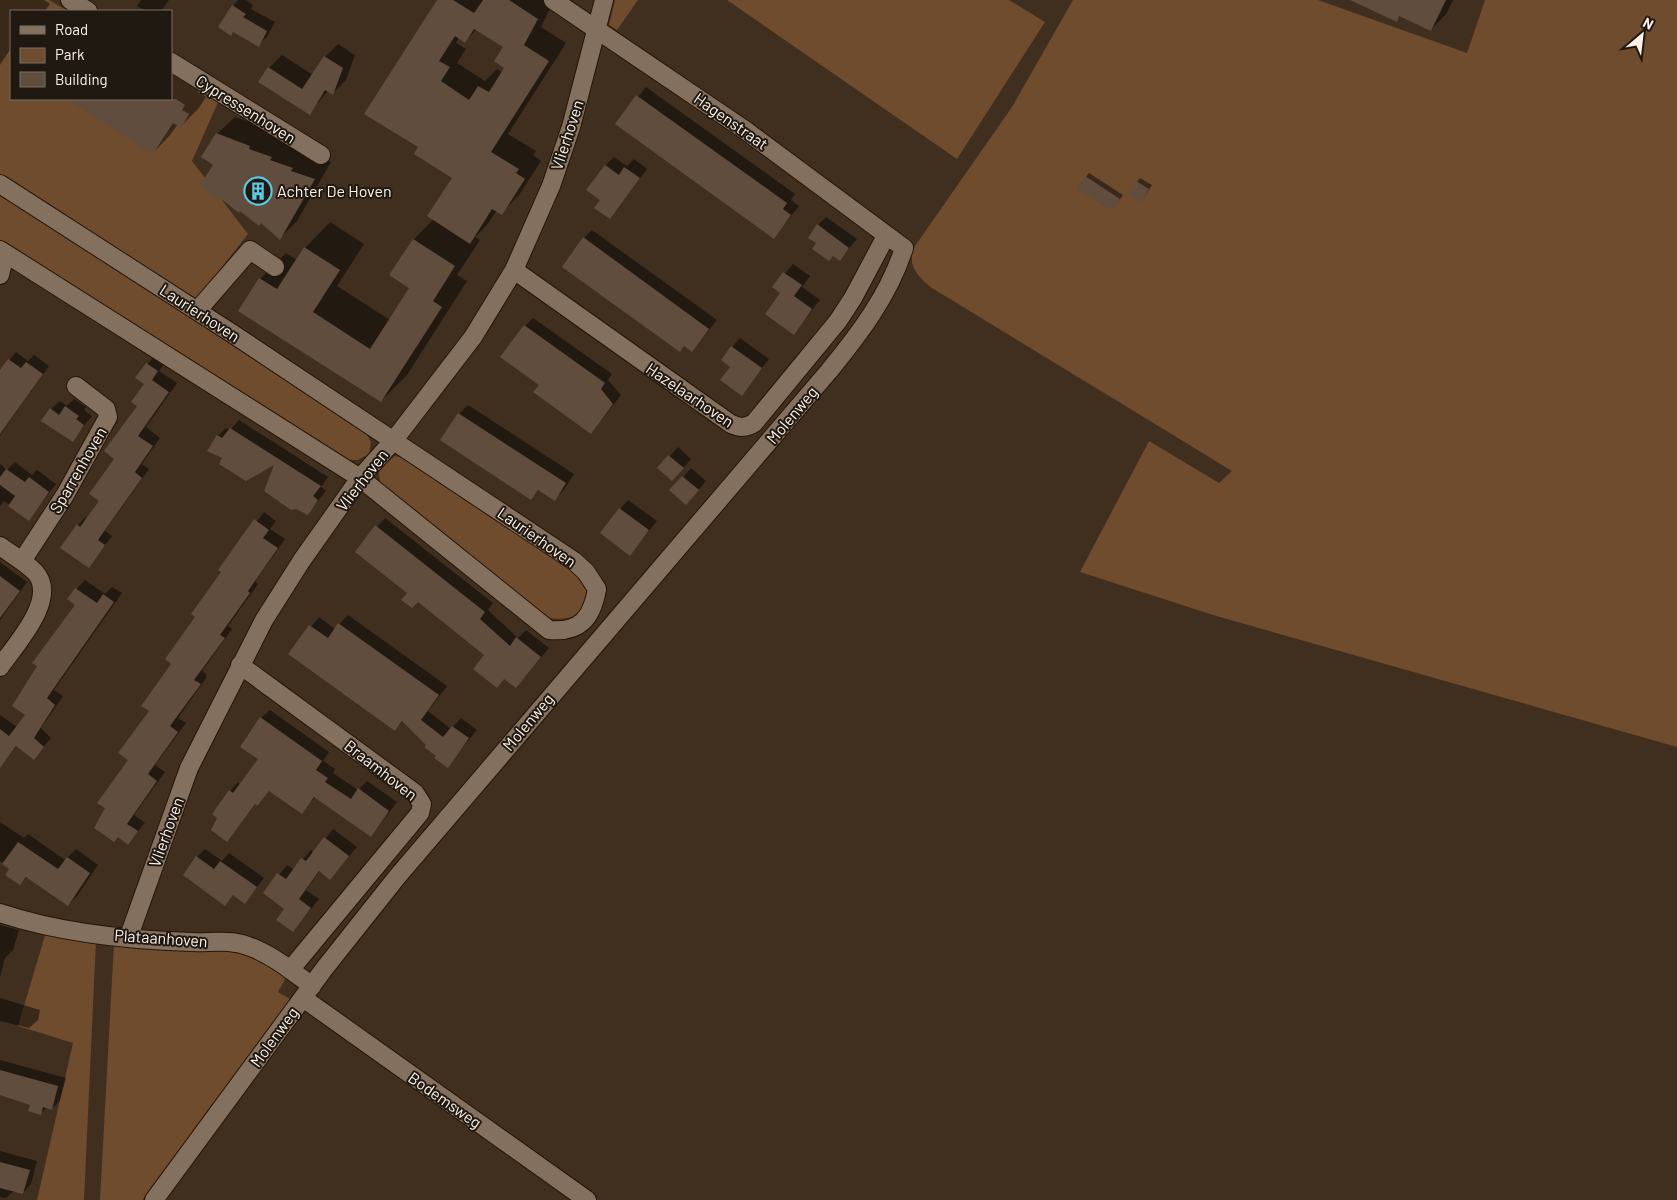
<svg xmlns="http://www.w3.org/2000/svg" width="1677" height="1200" font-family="Barlow,sans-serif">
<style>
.green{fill:#6e4c2d}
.shadow{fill:#0007;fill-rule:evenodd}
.building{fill:#604d3d;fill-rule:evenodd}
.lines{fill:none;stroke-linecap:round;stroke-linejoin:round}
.minor-casing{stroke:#261608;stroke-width:20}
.minor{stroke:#84705f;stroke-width:18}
.labels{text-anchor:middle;stroke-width:4;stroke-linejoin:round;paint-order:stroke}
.street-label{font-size:16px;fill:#fdf1e8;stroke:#201912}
.poi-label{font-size:16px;fill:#fdf1e8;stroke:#201912;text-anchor:start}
</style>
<rect width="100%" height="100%" fill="#402f1f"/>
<path class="green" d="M0,0h49l19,11h-57v88h160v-27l48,28 -27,61 56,73 -51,65 -134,-81 -63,-43z
M615,0h23l-21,30 -8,-5z
M727,0h282l36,22 -88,137z
M1073,0h245l149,53 18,-53h192v747l-464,-132 -133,-43 69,-131 70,42 13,-12 -300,-183c-13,-10 -27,-24 -17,-42l97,-139z
M0,193l365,238 6,11 -2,12 -11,6h-12l-346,-219z
M395,456l9,2 177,117 7,10c-2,29 -12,36 -40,33l-167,-131 -3,-18z
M46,932l50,9 -12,259h-47l36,-157 -55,-17z
M114,943l95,4 38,6 40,23 -9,16 17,10 -153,198h-42z"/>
<path class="shadow" d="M0,0h44l6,4 -5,7h-34v37l-11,17z
M141,0h28l-8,11h-15l-9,-5z
M238,0h8l7,5 -2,4 24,13 -8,15 -9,8 -24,-14 -3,3 2,-28z
M439,0h115l-13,27 25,16 -58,91 28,17 -3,4 8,6 -22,34 -18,18 -4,-3 -10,15 -12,12 5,3 -23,35 10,6 -60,94 -26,26 -121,-122 26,-26 11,7 8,-12 25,-26 34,22 -27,42 53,34 20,-32 4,-49 20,-20 20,-41 -35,-31zM477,29l28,18 1,20 -3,6 -6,-4 -12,12 -28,-18 9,-14 -10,-6 3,-6 6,4z
M1353,0h100l-7,14 -15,16 -30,-15 -5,5z
M338,44l17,11 -9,25 -13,13 -5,-2 -19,22 -40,-45 13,-13 31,20 12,-18z
M171,67l30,20 -3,5 8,5 -8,12 -17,17 -3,-2 -8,11 -17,18 -84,-54h102z
M646,87l149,107 -4,6 8,6 -25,31 -157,-113z
M235,117l32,11 -2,3 23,8 20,14 23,9 -34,59 -17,17 -66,-74 3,-30z
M614,157l13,9 7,-7 13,10 -37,49 -8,-18 4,-35z
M1089,173l34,22 -11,15 -26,-33z
M1140,178l12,7 -10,16 -5,-19z
M826,217l31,22 -17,20 -23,-16 1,-18z
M592,230l125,90 -25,31 -7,-6 -5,5 -96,-112z
M793,264l17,12 -8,11 18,13 -26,33 -12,-40 -8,-6z
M533,318l79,56 -4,6 13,15 -30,38 -50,-49 -16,-58z
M740,338l29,21 -28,35 -9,-28v-19z
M16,352l12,9 6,-6 15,11 -49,69v-63z
M155,355l10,8 -6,8 18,12 -31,44 14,11 -18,26 7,5 -44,62 7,5 -24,30 -10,-41 8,-8 2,2 13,-18 45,-117 -9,-7z
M74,399l12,8 -2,3 8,6 -20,24 -21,-31 9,-8 7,5z
M468,405l106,69 -11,17 -8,8 -15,-10 -9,9 -89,-58 17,-26z
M239,420l89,57 -7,10 5,4 -18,22 -31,-51 -53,-4 -6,-22 8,-8 4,2z
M678,447l13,12 -10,12 -22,-3z
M15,462l17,13 5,-5 19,14 -27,35 -25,-18 -4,5v-42l7,6z
M691,468l15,13 -12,14 -11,-18z
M628,500l29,21 -27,33 -10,-45z
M264,512l12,9 -6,8 15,10 -30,43 3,2 -30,42 4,3 -30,42 4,3v4l-28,40 8,5 -31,42 10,7 -31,43 11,8 -17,20 -9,-7 11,-76 43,-97 50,-92 -3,-2z
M385,518l108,85 -5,7 30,28 8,-8 23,18 -33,39 -30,-33 -130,-103z
M0,562l27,20 -27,38z
M85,580l20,14 7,-7 10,6 -68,97 9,6 -22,32 10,10 -17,20 -17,-12 -14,17 -3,-2v-46l17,12 10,-12 50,-110 -9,-6z
M348,615l99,71 -19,25 23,18 10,-11 16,12 -30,36 -43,-46 -9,10 -105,-77 29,-36 16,12z
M270,710l59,42 -6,9 12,8 -2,4 25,17 9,-9 30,21 -26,34 -55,-40 -14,16 -32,-22 -14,13 -29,37 3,-49 8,-9 3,3 19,-26 1,-41z
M0,822l24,16 4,-4 37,26 11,-11 22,16 -21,31 -9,9 -40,-29 -8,8 -9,-15 -11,-8z
M333,829l24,18 -27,31 -10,-7 -14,19 13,9 -26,32 -7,-23 -22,-15 23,-28 7,5 17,-20 3,3z
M205,849l17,12 7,-8 35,25 -19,24 -11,-8 -9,10 -28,-47z
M0,925l19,5 -6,20 -8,8 -5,19z
M0,998l40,12 -2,10 -9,8 -29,-7z
M0,1060l66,18 -6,22 -8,9 -5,-2 -6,6 -10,-9 -31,-11z
M0,1151l37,10 -6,23 -8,9 -9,-2 -8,7 -6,-1z"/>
<path class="building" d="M437,0h16l21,13 9,-13h26l29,19 -14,26 25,16 -58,91 28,17 -3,4 9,6 -23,36 -10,-6 -22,35 -43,-28 25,-38 -38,-24 4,-7 -54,-33zM474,29l29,18 -9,14 10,7 -15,24 -11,-6 -9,14 -28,-19 9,-14 -11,-6 16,-25 10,7z
M1350,0h96l-15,31 -32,-15 -2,6z
M232,5l14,9 -3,3 24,14 -8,16 -26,-15 -2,4 -13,-9z
M324,56l19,12 -10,27 -8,-5 -15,25 -52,-33 10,-15 34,22z
M636,95l151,108 -4,6 8,6 -17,24 -159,-115z
M67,99h109l9,6 -3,5 7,4 -8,14 -8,-5 -20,31z
M216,133l34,13 -1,3 23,8 -2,3 23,8 -2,3 24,8 -35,61 -19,-17 -2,3 -19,-15 -1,2 -19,-15 -2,2 -18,-15 13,-20 -12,-8z
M605,165l14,10 5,-8 16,11 -30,41 -16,-11 6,-8 -14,-10z
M1085,176l35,23 -7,12 -36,-22z
M1136,181l13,8 -7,13 -14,-8z
M817,224l32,24 -9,13 -7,-5 -4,5 -17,-12 4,-6 -8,-5z
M583,237l126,92 -17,23 -8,-6 -4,6 -118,-85z
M413,239l42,27 -22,35 9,6 -61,95 -143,-91 21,-33 18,11 27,-42 36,23 -27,42 57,37 39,-61 -20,-13z
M783,272l19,13 -8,11 18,13 -18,26 -29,-21 15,-21 -8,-6z
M524,325l81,58 -4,6 12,15 -22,30 -58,-42 6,-7 -39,-28z
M731,346l31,22 -20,28 -22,-16 10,-13 -9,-7z
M8,359l13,9 5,-6 17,12 -43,60v-64z
M146,363l12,8 -6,9 17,12 -31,44 15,10 -18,26 7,6 -44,62 7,5 -16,23 -29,-20 17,-24 3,3 19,-26 -10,-7 25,-35 -10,-8 33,-45 -6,-4 13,-18 -9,-6z
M65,406l14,10 -3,3 8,6 -11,17 -32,-21 9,-13 9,7z
M458,413l108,70 -11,18 -17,-11 -7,10 -91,-60z
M230,428l91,58 -8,10 5,4 -10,15 -12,-6 -5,1 -27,-19 10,-26 -28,16 -27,-17 3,-6 -15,-7 10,-16 5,3z
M668,455l16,13 -12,13 -15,-13z
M6,469l19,13 4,-5 20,15 -20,29 -21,-15 7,-10 -15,-11v-8z
M682,476l17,14 -13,15 -17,-15z
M619,508l30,22 -19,26 -30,-23z
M254,519l15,11 -6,8 15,10 -30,43 2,2 -30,42 5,3 -31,42 7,4 -31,42 8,6 -30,42 9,7 -30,43 11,7 -10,14 -10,-8 -4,5 -20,-14 11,-20 -8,-5 31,-43 -10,-7 31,-42 -8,-5 30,-42 -6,-5 30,-42 -4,-3 30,-42 -3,-2z
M375,525l110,87 -5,7 30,27 6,-9 25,20 -25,31 -12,-9 -7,9 -24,-19 11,-14 -66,-53 -6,6 -11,-8 6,-7 -52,-41z
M0,576l20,15 -20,27z
M75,588l22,15 6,-9 11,8 -67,96 8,7 -21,33 10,9 -10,13 -18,-14 -16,22v-39l9,7 16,-21 -13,-9 25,-40 -5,-3 43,-58 -8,-6z
M338,623l101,72 -18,25 22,17 9,-11 17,12 -21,30 -14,-10 2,-2 -12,-9 2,-2 -24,-24 -7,10 -107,-77 21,-29 19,13z
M260,717l62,44 -6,9 12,8 -3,4 26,17 7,-11 31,23 -18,26 -57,-40 -12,17 -33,-23 -12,15 -2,-2 -28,38 -16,-12 6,-12 -5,-4 17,-24 4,3 25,-34 -18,-12z
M324,837l25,19 -19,24 -11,-9 -20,28 12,9 -18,24 -17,-12 8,-11 -21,-16 14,-20 9,6 15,-21 5,3z
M18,842l40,27 9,-12 23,16 -22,33 -42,-29 -6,8 -15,-10 4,-6 -7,-5z
M196,856l18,13 6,-8 37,26 -12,17 -12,-9 -8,11 -42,-31z
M0,1070l58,16 -6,24 -9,-3 -2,8 -13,-4 2,-6 -30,-10z
M0,1162l30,8 -7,24 -23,-6z"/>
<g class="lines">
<g class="minor-casing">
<path id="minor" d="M70,0l18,11
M171,62l150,93
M0,184l233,150 341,227 12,11 11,17c-5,29 -17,44 -48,41l-189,-152 -360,-228
M514,270l217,154c9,4 15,4 23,-1l84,-102 15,-23 33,-62
M0,275l5,-22
M197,311l53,-61 25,17
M0,546c11,8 25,16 35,26 24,26 -19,72 -35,95
M22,561l43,-66 43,-78 -2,-8 -30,-23
M240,665l175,128 7,11 -2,9 -130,157
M0,913c60,20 128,27 191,29 19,1 38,-3 57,4 23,8 44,25 64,40
M129,936l60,-168 75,-148 38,-60 58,-82 34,-38 79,-103 41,-67 37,-84 20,-59 33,-127
M303,998l284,202
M154,1200l170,-231 73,-92 432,-506c31,-38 60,-76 75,-123l-159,-118 -192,-130"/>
</g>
<use href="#minor" class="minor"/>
</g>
<defs>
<g id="building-ring" transform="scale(1.4375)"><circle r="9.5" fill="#201912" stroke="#5bc8e6" stroke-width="1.5"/><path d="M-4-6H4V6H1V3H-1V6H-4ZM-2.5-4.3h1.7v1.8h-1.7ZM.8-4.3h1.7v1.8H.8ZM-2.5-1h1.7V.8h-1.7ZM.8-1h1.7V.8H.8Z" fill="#5bc8e6"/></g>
</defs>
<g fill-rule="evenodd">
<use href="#building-ring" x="258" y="191"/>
</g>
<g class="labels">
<g class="street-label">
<text transform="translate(246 109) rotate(32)" y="6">Cypressenhoven</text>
<text transform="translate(731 121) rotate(35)" y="6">Hagenstraat</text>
<text transform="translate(567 135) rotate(-72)" y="6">Vlierhoven</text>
<text transform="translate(200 313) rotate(33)" y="6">Laurierhoven</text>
<text transform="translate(690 395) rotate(34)" y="6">Hazelaarhoven</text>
<text transform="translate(792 415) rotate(-50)" y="6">Molenweg</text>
<text transform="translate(78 470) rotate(-60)" y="6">Sparrenhoven</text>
<text transform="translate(362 480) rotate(-52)" y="6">Vlierhoven</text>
<text transform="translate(537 537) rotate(35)" y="6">Laurierhoven</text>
<text transform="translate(528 722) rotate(-50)" y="6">Molenweg</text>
<text transform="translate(381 770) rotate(38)" y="6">Braamhoven</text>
<text transform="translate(166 832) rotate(-70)" y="6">Vlierhoven</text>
<text transform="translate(161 938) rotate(4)" y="6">Plataanhoven</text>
<text transform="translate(274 1037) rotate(-54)" y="6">Molenweg</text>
<text transform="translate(445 1100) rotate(35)" y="6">Bodemsweg</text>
</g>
<g class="poi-label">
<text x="277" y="197">Achter De Hoven</text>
</g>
</g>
<rect x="10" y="10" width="162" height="90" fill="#201912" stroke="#786f68"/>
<rect x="20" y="26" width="25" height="8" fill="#84705f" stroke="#786f68"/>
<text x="55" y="35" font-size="15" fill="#fdf1e8">Road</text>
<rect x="20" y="48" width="25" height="15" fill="#6e4c2d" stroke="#786f68"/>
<text x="55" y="60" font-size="15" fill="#fdf1e8">Park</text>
<rect x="20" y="72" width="25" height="15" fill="#604d3d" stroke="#786f68"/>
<text x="55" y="85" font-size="15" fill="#fdf1e8">Building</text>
<g transform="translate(1642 35) rotate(28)" stroke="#201912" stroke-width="4" paint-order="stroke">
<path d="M0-4L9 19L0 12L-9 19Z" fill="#fdf1e8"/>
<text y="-8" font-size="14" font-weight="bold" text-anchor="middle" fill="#fdf1e8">N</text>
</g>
</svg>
